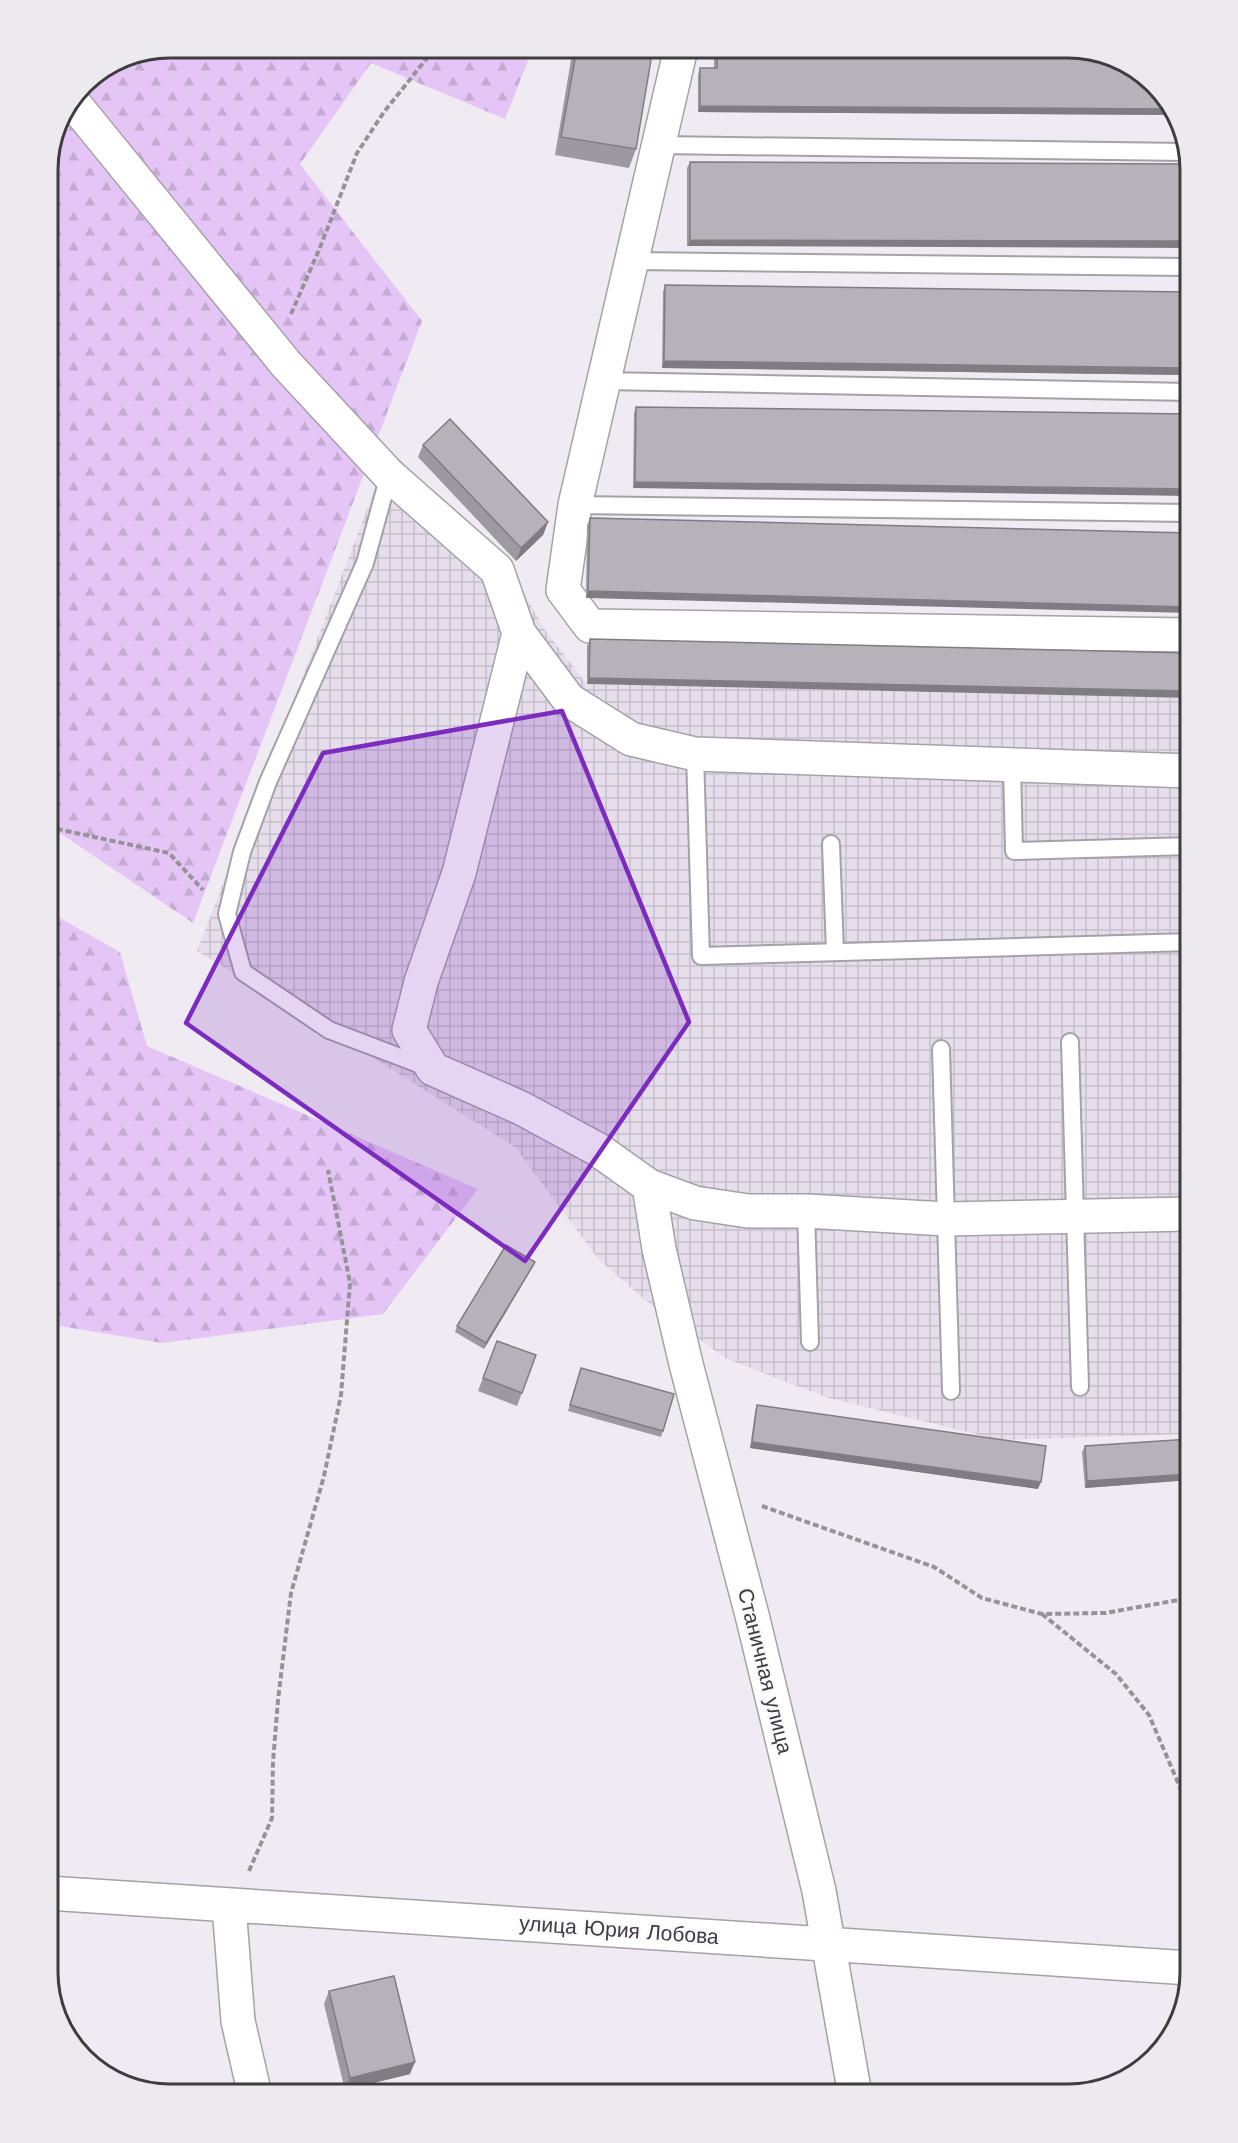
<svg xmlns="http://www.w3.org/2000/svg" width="1238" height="2143" font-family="'Work Sans',sans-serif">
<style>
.industrial{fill:url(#industrial-grid)}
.forest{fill:url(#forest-firs)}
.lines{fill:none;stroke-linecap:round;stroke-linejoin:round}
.lane-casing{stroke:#a5a1a8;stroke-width:20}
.street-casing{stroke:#a5a1a8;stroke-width:36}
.path{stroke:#969298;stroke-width:4;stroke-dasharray:6 3;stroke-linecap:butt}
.lane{stroke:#fff;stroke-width:16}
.street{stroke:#fff;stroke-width:33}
.wall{fill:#9d99a0}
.shaded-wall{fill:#807d82}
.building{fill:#b7b2ba;stroke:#807d82;stroke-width:1.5}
.marked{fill:#7b2cbf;fill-opacity:0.2;stroke:#7b2cbf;stroke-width:4.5;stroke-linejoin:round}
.labels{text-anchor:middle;stroke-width:5;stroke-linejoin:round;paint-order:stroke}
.street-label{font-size:21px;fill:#3e3c3f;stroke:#fcf9fe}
.rim{fill:none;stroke:#3e3c3f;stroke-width:3}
</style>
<defs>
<pattern id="industrial-grid" width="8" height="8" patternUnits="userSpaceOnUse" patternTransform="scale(1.5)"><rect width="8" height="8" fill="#e7deeb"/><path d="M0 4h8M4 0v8" fill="none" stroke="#c7bfcb"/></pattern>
<pattern id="forest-firs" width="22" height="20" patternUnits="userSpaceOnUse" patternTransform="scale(1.5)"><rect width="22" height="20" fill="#e4c5f5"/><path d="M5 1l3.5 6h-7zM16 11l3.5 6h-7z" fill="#c5aad3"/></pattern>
</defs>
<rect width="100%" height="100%" fill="#f0ebf3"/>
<path class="industrial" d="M390,450l117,114 38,66 42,54 603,14v736l-190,6 -175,-43 -100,-39 -80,-58 -46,-40 -84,-113 -186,-117 -132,-79z"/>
<path class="forest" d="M171,48h362l-28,71 -134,-56 -71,101 122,157 -229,602 -145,-98v-662l12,-46 24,-33 40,-27z
M48,911l72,41 27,94 331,143 -95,125 -221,29 -114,-19z"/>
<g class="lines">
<g class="lane-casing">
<path id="lane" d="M659,145l527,7
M632,261l558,6
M604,381l586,11
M389,475l-24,88 -97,219 -26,70 -15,62 16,58 86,58 100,38
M575,505l615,8
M695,754l6,202 489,-14
M1012,765l2,86 176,-5
M831,844l4,108
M1070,1042l10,345
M941,1049l10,342
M806,1211l4,131"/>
</g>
<g class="street-casing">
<path id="street" d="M681,48l-106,457 -12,85 27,36 600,9
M72,101l214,263 103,111 108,95 22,63 -60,240 -38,109 -12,48 24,39 88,39 76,41 52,37 46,17 53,8h58l140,8 244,-5
M519,633l50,67 62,39 64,15 495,17
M649,1186l10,63 27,115 66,251 67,276 36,204
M48,1893l1142,75
M229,1906l9,115 17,74"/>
</g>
<path class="path" d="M291,314l28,-64 38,-97 27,-41 51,-64
M48,827l121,26 34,37
M762,1506l172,61 48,31 60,16 63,-1 85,-15
M1042,1614l74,60 33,41 33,77 8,8
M249,1871l23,-53 1,-56 5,-62 13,-107 33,-117 17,-81 9,-112 -22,-113"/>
<use href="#lane" class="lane"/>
<use href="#street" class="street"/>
</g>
<path class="wall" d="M573,48h80l-17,101 -7,19 -74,-13z
M714,48h362l60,21 40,46 -478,-3v-37l2,-7h14z
M690,162l498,2 -501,82v-78z
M665,285l525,7v83l-528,-7 1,-76z
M636,407l554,7 -557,74 1,-75z
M423,445l125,77 -5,13 -27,26 -98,-104z
M590,518l600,15 -604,65 1,-73z
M590,639l600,14 -603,31v-38z
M535,1262l-3,6 -48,81 -29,-17 2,-6z
M497,1341l39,14 -19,51 -39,-15z
M581,1368l82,63 -2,6 -93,-26z
M757,1405l281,84 -288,-41 5,-36z
M1190,1439v41l-105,8 -3,-36 3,-6z
M329,1991l81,83 -65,16 -21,-86z"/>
<path class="shaded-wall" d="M700,106l471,3 5,6 -478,-3z
M690,240l500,1v7l-503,-2z
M664,361l526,7v7l-528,-7z
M635,482l555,7v7l-557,-8z
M548,522l-5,13 -27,26 5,-13z
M588,591l602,16v6l-604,-15z
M589,678l601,13v7l-603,-14z
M535,1262l-3,6 -48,81 2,-6z
M752,1442l289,40 -3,7 -288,-41z
M1190,1474v6l-105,8 2,-7z
M415,2062l-5,12 -65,16 5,-12z"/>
<path class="building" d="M577,48h76l-17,101 -75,-12z
M717,48h359l60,21 35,40 -471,-3v-38h17z
M690,162l498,2 2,7v70l-500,-1z
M665,285l525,7v76l-526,-7z
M636,407l554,7v75l-555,-7z
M450,419l98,103 -27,26 -98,-103z
M590,518l600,15v74l-602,-16z
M590,639l600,14v38l-601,-13z
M506,1245l29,17 -49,81 -29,-17z
M497,1341l39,14 -14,38 -39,-15z
M581,1368l93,26 -11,37 -93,-26z
M757,1405l289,41 -5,36 -289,-40z
M1190,1439v35l-103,7 -2,-35z
M394,1976l21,86 -65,16 -21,-87z"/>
<path class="marked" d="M562,711l127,311 -164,239 -339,-238 137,-270z"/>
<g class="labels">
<g class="street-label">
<text transform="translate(765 1671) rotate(76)" y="7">Станичная улица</text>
<text transform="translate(619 1930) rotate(4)" y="7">улица Юрия Лобова</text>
</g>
</g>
<path d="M0 0H1238V2143H0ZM170 58H1068A112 112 0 0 1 1180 170V1972A112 112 0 0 1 1068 2084H170A112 112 0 0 1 58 1972V170A112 112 0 0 1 170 58Z" fill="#edeaef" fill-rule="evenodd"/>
<path class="rim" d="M170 58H1068A112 112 0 0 1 1180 170V1972A112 112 0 0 1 1068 2084H170A112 112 0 0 1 58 1972V170A112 112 0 0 1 170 58Z"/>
</svg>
